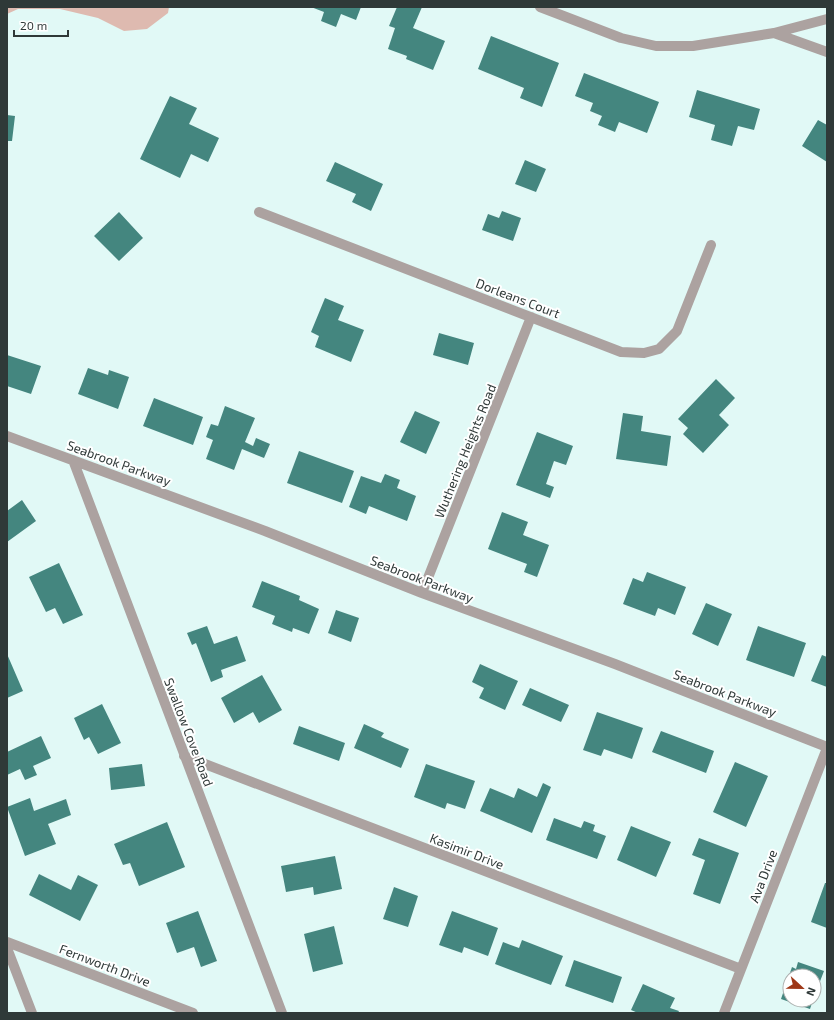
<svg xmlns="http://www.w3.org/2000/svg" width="834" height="1020" font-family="'Exo 2',sans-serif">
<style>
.green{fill:#debab0}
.building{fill:#44867f}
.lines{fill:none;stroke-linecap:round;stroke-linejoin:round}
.minor{stroke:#aca2a0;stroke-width:10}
.labels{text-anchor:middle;stroke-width:4;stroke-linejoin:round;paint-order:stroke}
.street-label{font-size:13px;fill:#2f3938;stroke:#fff}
</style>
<rect width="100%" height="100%" fill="#e1f9f6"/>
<path class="green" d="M7,7h162l-1,6 -21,16 -23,2 -26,-13 -38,-9h-42l-11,5z"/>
<path class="building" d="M311,7h50l-5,13 -15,-6 -5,13 -15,-6 3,-9z
M397,7h25l-9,21 32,13 -12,29 -27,-11 1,-3 -19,-7 7,-21 -6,-2z
M491,36l68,27 -17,44 -22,-9 4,-10 -46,-19z
M584,73l75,29 -12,31 -28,-11 -4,10 -17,-7 4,-9 -12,-5 3,-8 -18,-7z
M697,90l63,19 -6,21 -16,-4 -6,20 -21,-6 4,-15 -26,-8z
M170,96l27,12 -8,16 30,14 -11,24 -17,-8 -11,24 -40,-19z
M7,115l8,1 -3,25h-5z
M818,120l9,5v37l-25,-16z
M525,160l21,9 -10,23 -21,-8z
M335,162l48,22 -12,27 -19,-9 4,-8 -30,-13z
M502,211l19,7 -8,23 -31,-11 6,-16 11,4z
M119,212l24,26 -24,23 -25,-25z
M325,298l19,8 -6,14 26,10 -13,32 -36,-15 4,-11 -8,-4z
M439,333l35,10 -6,22 -35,-10z
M7,355l34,11 -10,28 -24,-8z
M88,368l20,7 1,-5 20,7 -11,32 -40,-15z
M716,379l19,19 -16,17 10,10 -26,28 -20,-19 5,-6 -10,-9z
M154,398l49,19 -10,28 -50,-19z
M225,406l30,12 -10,24 8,4 3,-8 14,6 -6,14 -22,-9 -8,21 -28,-11 7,-19 -7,-3 5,-13 7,2z
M415,411l25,11 -14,32 -26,-12z
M623,413l20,3 -2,15 30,5 -4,30 -51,-7z
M537,432l36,14 -7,19 -12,-4 -8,23 8,3 -4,11 -34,-13z
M299,451l55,20 -12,32 -55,-20z
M385,474l15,6 -3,8 19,8 -9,25 -38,-15 -3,8 -17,-7 12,-31 20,7z
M22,500l14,21 -29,21v-31z
M502,512l26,10 -5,13 26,10 -12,32 -13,-5 3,-8 -39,-15z
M59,563l24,52 -20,9 -8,-16 -9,4 -17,-35z
M647,572l39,15 -11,28 -17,-7 -3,8 -32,-12 10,-26 10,4z
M262,581l38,15 -1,4 20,9 -10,25 -16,-6 -1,4 -20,-8 3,-8 -23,-9z
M706,603l26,11 -14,32 -26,-12z
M336,610l23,8 -8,24 -23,-9z
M207,626l7,18 23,-8 9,25 -25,9 2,7 -12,5 -15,-39 -4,2 -5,-12z
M758,626l48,17 -12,34 -48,-17z
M7,654l16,37 -16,7z
M822,655l5,2v30l-16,-6z
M480,664l38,17 -13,29 -26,-12 5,-10 -12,-6z
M262,675l20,35 -23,13 -6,-11 -19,11 -13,-25z
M530,688l39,17 -8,17 -39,-17z
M102,704l19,39 -23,11 -9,-17 -5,3 -10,-22z
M597,712l46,16 -11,31 -28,-10 -3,7 -18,-6z
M364,724l20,9 -3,4 28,12 -8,19 -47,-20z
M299,726l46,17 -6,18 -46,-17z
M661,731l53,20 -8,22 -54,-21z
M41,736l10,22 -18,8 4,9 -12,5 -5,-11 -13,6v-23z
M735,762l33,14 -22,51 -33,-15z
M142,764l3,22 -34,4 -2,-22z
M426,764l49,17 -10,28 -18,-6 -2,6 -31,-12z
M543,783l8,4 -19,46 -52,-22 10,-23 24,10 4,-10 19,9z
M30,798l4,13 32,-12 5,16 -23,9 8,20 -31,12 -18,-49z
M554,818l27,10 3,-7 11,4 -2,6 13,5 -9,23 -51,-19z
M167,822l18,45 -46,19 -9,-23 -7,2 -9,-21z
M631,826l40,16 -15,35 -39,-17z
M699,838l40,15 -19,51 -27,-10 12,-34 -13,-5z
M335,856l7,33 -28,6 -1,-8 -27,5 -5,-26z
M39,874l32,16 7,-15 20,10 -18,36 -51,-26z
M825,883h2v45l-16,-6z
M394,887l24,9 -10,31 -25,-8z
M198,911l19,50 -16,6 -7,-20 -17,6 -11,-30z
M452,911l46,17 -10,28 -24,-9 -2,6 -23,-8z
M334,926l9,38 -30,8 -9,-38z
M522,940l41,16 -12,29 -56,-21 8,-22 16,6z
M574,960l48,17 -9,26 -48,-17z
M798,962l26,9 -10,26v-21h-24v24h23l-3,9 -29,-10 11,-32 4,2z
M643,984l32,14 -5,10 9,3 -1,2h-40l-7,-3z"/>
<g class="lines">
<path class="minor" d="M540,7l81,31 35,8h37l81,-13 53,-14
M774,33l53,19
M259,212l362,140 23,1 15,-4 18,-18 34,-86
M7,436l258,95 157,62 193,71 212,83
M73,460l209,553
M422,593l109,-276
M184,756l557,213
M7,942l186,71
M7,948l25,65
M724,1013l103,-265"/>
</g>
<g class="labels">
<g class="street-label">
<text transform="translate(518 298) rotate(21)" y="5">Dorleans Court</text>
<text transform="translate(465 451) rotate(-68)" y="5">Wuthering Heights Road</text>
<text transform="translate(119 463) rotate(20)" y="5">Seabrook Parkway</text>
<text transform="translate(422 579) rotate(21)" y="5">Seabrook Parkway</text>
<text transform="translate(725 693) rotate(21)" y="5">Seabrook Parkway</text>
<text transform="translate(189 732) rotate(69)" y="5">Swallow Cove Road</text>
<text transform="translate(467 851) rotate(21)" y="5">Kasimir Drive</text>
<text transform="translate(763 876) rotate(-69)" y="5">Ava Drive</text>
<text transform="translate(105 965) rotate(21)" y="5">Fernworth Drive</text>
</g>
</g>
<rect width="834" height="1020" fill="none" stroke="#2f3938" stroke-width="16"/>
<g transform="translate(802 988) rotate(112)"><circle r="19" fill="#ffffff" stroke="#acb0af"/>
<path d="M0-3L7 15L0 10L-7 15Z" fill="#9e3717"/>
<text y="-6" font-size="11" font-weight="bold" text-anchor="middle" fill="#2f3938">N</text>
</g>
<path d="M14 30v6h54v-6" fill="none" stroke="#2f3938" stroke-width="2"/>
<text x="20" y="30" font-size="12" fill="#2f3938" stroke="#ffffff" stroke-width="3" paint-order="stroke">20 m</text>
</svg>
